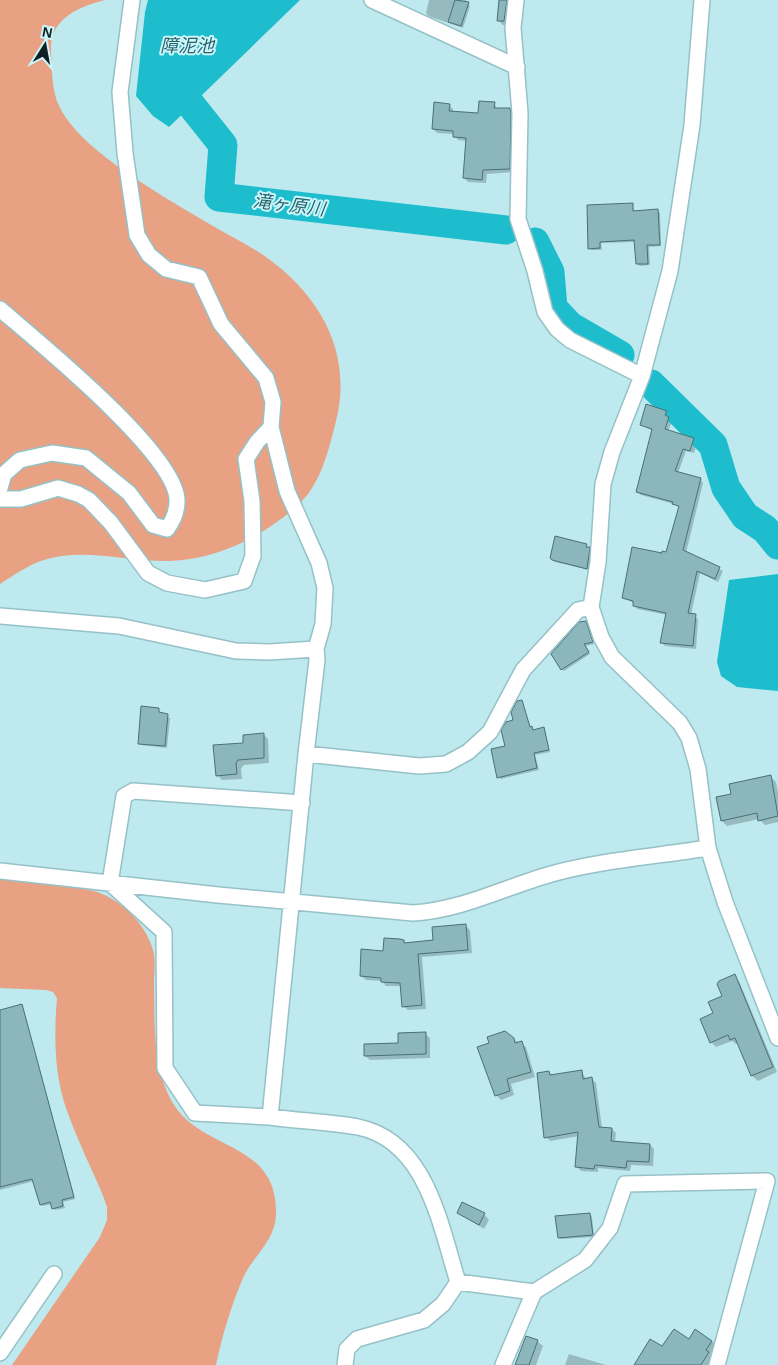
<svg xmlns="http://www.w3.org/2000/svg" width="778" height="1365" font-family="Arial,'Noto Sans JP',sans-serif">
<style>
.green{fill:#e8a183}
.water{fill:#1dbdcd}
.shadow{fill:#0003}
.lines{fill:none;stroke-linecap:round;stroke-linejoin:round}
.river{stroke:#1dbdcd;stroke-width:29}
.building{fill:#8bb6bb;stroke:#487176}
.minor-casing{stroke:#96c1c6;stroke-width:18}
.minor{stroke:#fff;stroke-width:15}
.labels{text-anchor:middle;stroke-width:4;stroke-linejoin:round;paint-order:stroke}
.water-label{font-size:18px;font-style:italic;fill:#286168;stroke:#caf6fc}
</style>
<rect width="100%" height="100%" fill="#bde9ef"/>
<path class="green" d="M0,0h105c-24,6 -55,18 -54,49 1,19 0,42 9,59 14,26 41,46 64,63 25,17 51,33 77,48 21,13 45,24 65,38 55,39 87,97 70,164 -7,28 -15,62 -36,82 -35,33 -82,56 -131,58 -40,1 -86,-14 -125,-1 -16,5 -30,15 -44,24z
M35,874c12,4 24,10 36,13 9,2 18,2 26,5 25,8 49,33 56,58 3,9 1,23 1,34 1,41 -2,85 20,121 30,47 104,36 102,110 -1,26 -23,41 -33,63 -12,28 -21,58 -27,87h-204l88,-128 7,-17v-13l-5,-14c-12,-28 -26,-56 -36,-85 -12,-35 -12,-74 -9,-110l-4,-6 -7,-2 -46,-2v-108z"/>
<path class="water" d="M148,0h152l-131,127 -16,-11 -17,-20 9,-84z
M778,574v117l-41,-4 -16,-11 -4,-14 12,-82z"/>
<path class="shadow" d="M429,0h37v2l4,4 -7,22 -35,-12 -2,-3z
M500,0h15l-6,26 -6,-1 -5,-5z
M494,103l4,7 12,-1 3,4v59l-26,2 -1,9 -18,-1 -4,-4 3,-37 -9,-1 -4,-6 -17,-1 -4,-4 16,-24 4,4v3l26,2z
M632,204l3,8 23,-1 2,2 1,33 -12,1 1,18 -10,1 -3,-3 -2,-21 -34,1 1,7h-10l-3,-2z
M666,412l6,9 -4,11 25,7 4,4 -3,10 -8,-2 -8,22 22,6 3,4 -17,70 37,18 -5,11 -18,-9 -9,42 7,4 -2,30 -31,-3 -3,-3 5,-28 -30,-6 -3,-6 -11,-5 40,-43 4,-1 13,-46 -6,-4 -33,-9 -4,-3 16,-61 -12,-6z
M586,545l5,6 -2,19 -34,-8 -2,-3z
M585,622l9,22 -8,2 4,8 -26,17 -2,-2z
M521,701l10,27 3,3 9,-2 2,2 5,21 -15,3 4,15 -38,9 -2,-2z
M158,709l2,4 10,5 -3,30 -26,-3 -2,-2z
M263,734l5,5 1,24 -25,2 -3,3 1,11 -20,1 -5,-5 28,-31z
M770,776l6,6 2,10v30l-13,3 -6,-6 -32,7 -5,-5 11,-27z
M466,926l4,4 2,23 -50,4 4,52 -18,1 -5,-4 -1,-20h-16l-4,-5 -16,-1 -5,-4 23,-24 20,-11 2,3 29,-3z
M734,976l5,5 38,91 -19,9 -6,-5 -13,-33 -3,1 -4,-3 -16,6 -5,-5 3,-28z
M22,1005l53,194 -12,3 2,6 -10,2 -3,-6 -9,2 -2,-2 -7,-23 -34,9v-179z
M425,1034l5,4v20l-60,2 -5,-4z
M513,1039l13,8 9,30 -24,7 3,11 -13,5 -5,-5z
M549,1072l4,4 29,-4 4,7h6l4,4 6,45 10,1 4,4 -1,9 35,3 4,4 -1,17 -22,-1 -1,6 -32,-3v4l-17,-1 -4,-4 2,-31 -29,5 -4,-4z
M458,1213l26,1 5,6 -5,9z
M590,1215l2,2 2,20 -33,2 -2,-2z
M537,1341l6,5 -7,19h-20z
M689,1341h23l4,5 -6,9 3,3 -4,7h-74l27,-18z
M569,1354l37,11h-41z"/>
<g class="lines">
<path class="river" d="M168,76l55,69 -4,52 287,33
M535,242l15,30 3,36 17,18 50,29
M651,384l62,61 13,43 19,28 20,13 13,16"/>
</g>
<path class="building" d="M455,0l14,2 -8,24 -13,-4z
M499,0h8l-3,21h-7z
M479,101l16,1 -1,6h16l1,5 -1,56 -27,1 -1,10 -19,-2 3,-40 -13,-1v-6l-21,-2 2,-27 16,2 -1,7 29,2z
M633,203v8l25,-2 2,36h-13l1,19h-12l-2,-24 -34,2v6l-12,1 -1,-44z
M646,404l21,7 -2,4 4,2 -4,12 29,9 -4,13 -7,-2 -8,22 26,7 -18,72 37,17 -5,12 -18,-8 -9,42 8,1 -3,32 -33,-3 6,-30 -33,-7v-5l-11,-3 10,-51 30,6v-2l4,1 13,-46 -7,-2 1,-2 -37,-10 16,-63 -12,-4z
M555,536l32,8 -1,3h4l-3,22 -35,-9 -2,-2z
M586,621l7,21 -9,2 5,8 -28,18 -10,-16 28,-32z
M522,700l8,27 2,-1 1,4 11,-3 5,23 -15,3 3,15 -40,10 -6,-29 14,-3 -4,-16 5,-8 7,-2 -2,-8 6,-11z
M141,706l18,2v4l9,2 -3,32 -27,-2z
M264,733v25l-26,2 -2,3 1,11 -21,2 -3,-31 30,-2v-8z
M771,775l7,41 -20,5 -1,-8 -36,8 -5,-24 15,-3 -2,-10z
M466,924l2,26 -50,4 4,51 -20,2 -2,-24 -19,-1v-4l-21,-2 1,-27 22,2 1,-13 16,1 4,1v3l29,-3 -1,-13z
M735,974l38,93 -22,9 -16,-38 -5,2 -2,-5 -18,8 -10,-24 13,-6 -5,-11 14,-6 -5,-12 2,-3z
M22,1004l52,193 -12,3 1,6 -11,3 -2,-7 -10,3 -8,-26 -32,8v-177z
M505,1031l9,7 1,5 7,-2 9,31 -24,7 3,12 -15,5 -18,-49 12,-4 -2,-6z
M426,1032v22l-62,2v-12l34,-1v-10z
M582,1070l1,9 9,-2 7,50 13,1 -1,13 39,3 -1,18 -22,-1 -1,7 -31,-3 -1,4 -19,-2 3,-35 -34,6 -7,-65 12,-2 1,4z
M462,1202l23,11 -6,12 -22,-12z
M590,1213l3,22 -35,3 -3,-22z
M674,1329l15,10 6,-10 17,12 -6,9 3,2 -8,13h-67l16,-26 12,7z
M526,1336l12,4 -9,25h-14z"/>
<g class="lines">
<g class="minor-casing">
<path id="minor" d="M132,0l-12,92 5,61 12,82 12,20 17,14 33,8 22,47 45,54 7,24 -2,25 16,64 32,72 6,25 -2,36 -7,25 1,11 -11,94
M372,0l145,67
M516,0l-3,28 7,85 -2,106 17,52 10,41 12,17 13,11 72,36
M702,0l-10,125 -22,146 -28,105 -30,76 -9,32 -5,78 -7,45 10,30 11,20 68,66 9,15 9,31 10,79 17,54 53,136
M0,309c37,32 178,146 177,192 0,10 -4,20 -10,28l-14,-4 -24,-32 -43,-35 -34,-5 -32,7 -16,14 -4,14
M0,499h21l37,-11 20,6 11,6 22,23 37,50 19,10 38,7 39,-9 9,-25 -1,-55 -6,-42 11,-17 14,-15
M0,616l119,10 117,25 33,1 47,-3
M0,871l218,24 195,18c50,-3 94,-27 142,-40 50,-13 102,-17 153,-25
M270,1117l-75,-4 -30,-45 -1,-136 -54,-49 14,-87 9,-5 169,12
M458,1282l76,10
M0,1353l54,-79
M345,1365l2,-16 10,-10 67,-19 19,-16 15,-22c-18,-57 -31,-141 -100,-155 -29,-5 -59,-6 -88,-10l36,-363 113,12 27,-2 22,-12 22,-20 33,-62 55,-60 13,-3
M503,1365l31,-73 51,-32 25,-32 15,-44 142,-3 -50,184"/>
</g>
<use href="#minor" class="minor"/>
</g>
<g class="labels">
<g class="water-label">
<text x="187" y="52">障泥池</text>
<text transform="translate(289 205) rotate(7)" y="6">滝ヶ原川</text>
</g>
</g>
<g transform="translate(45 45) rotate(11)" stroke="#caf6fc" stroke-width="4" paint-order="stroke">
<path d="M0-4L9 19L0 12L-9 19Z" fill="#0f2022"/>
<text y="-8" font-size="14" font-weight="bold" text-anchor="middle" fill="#0f2022">N</text>
</g>
</svg>
